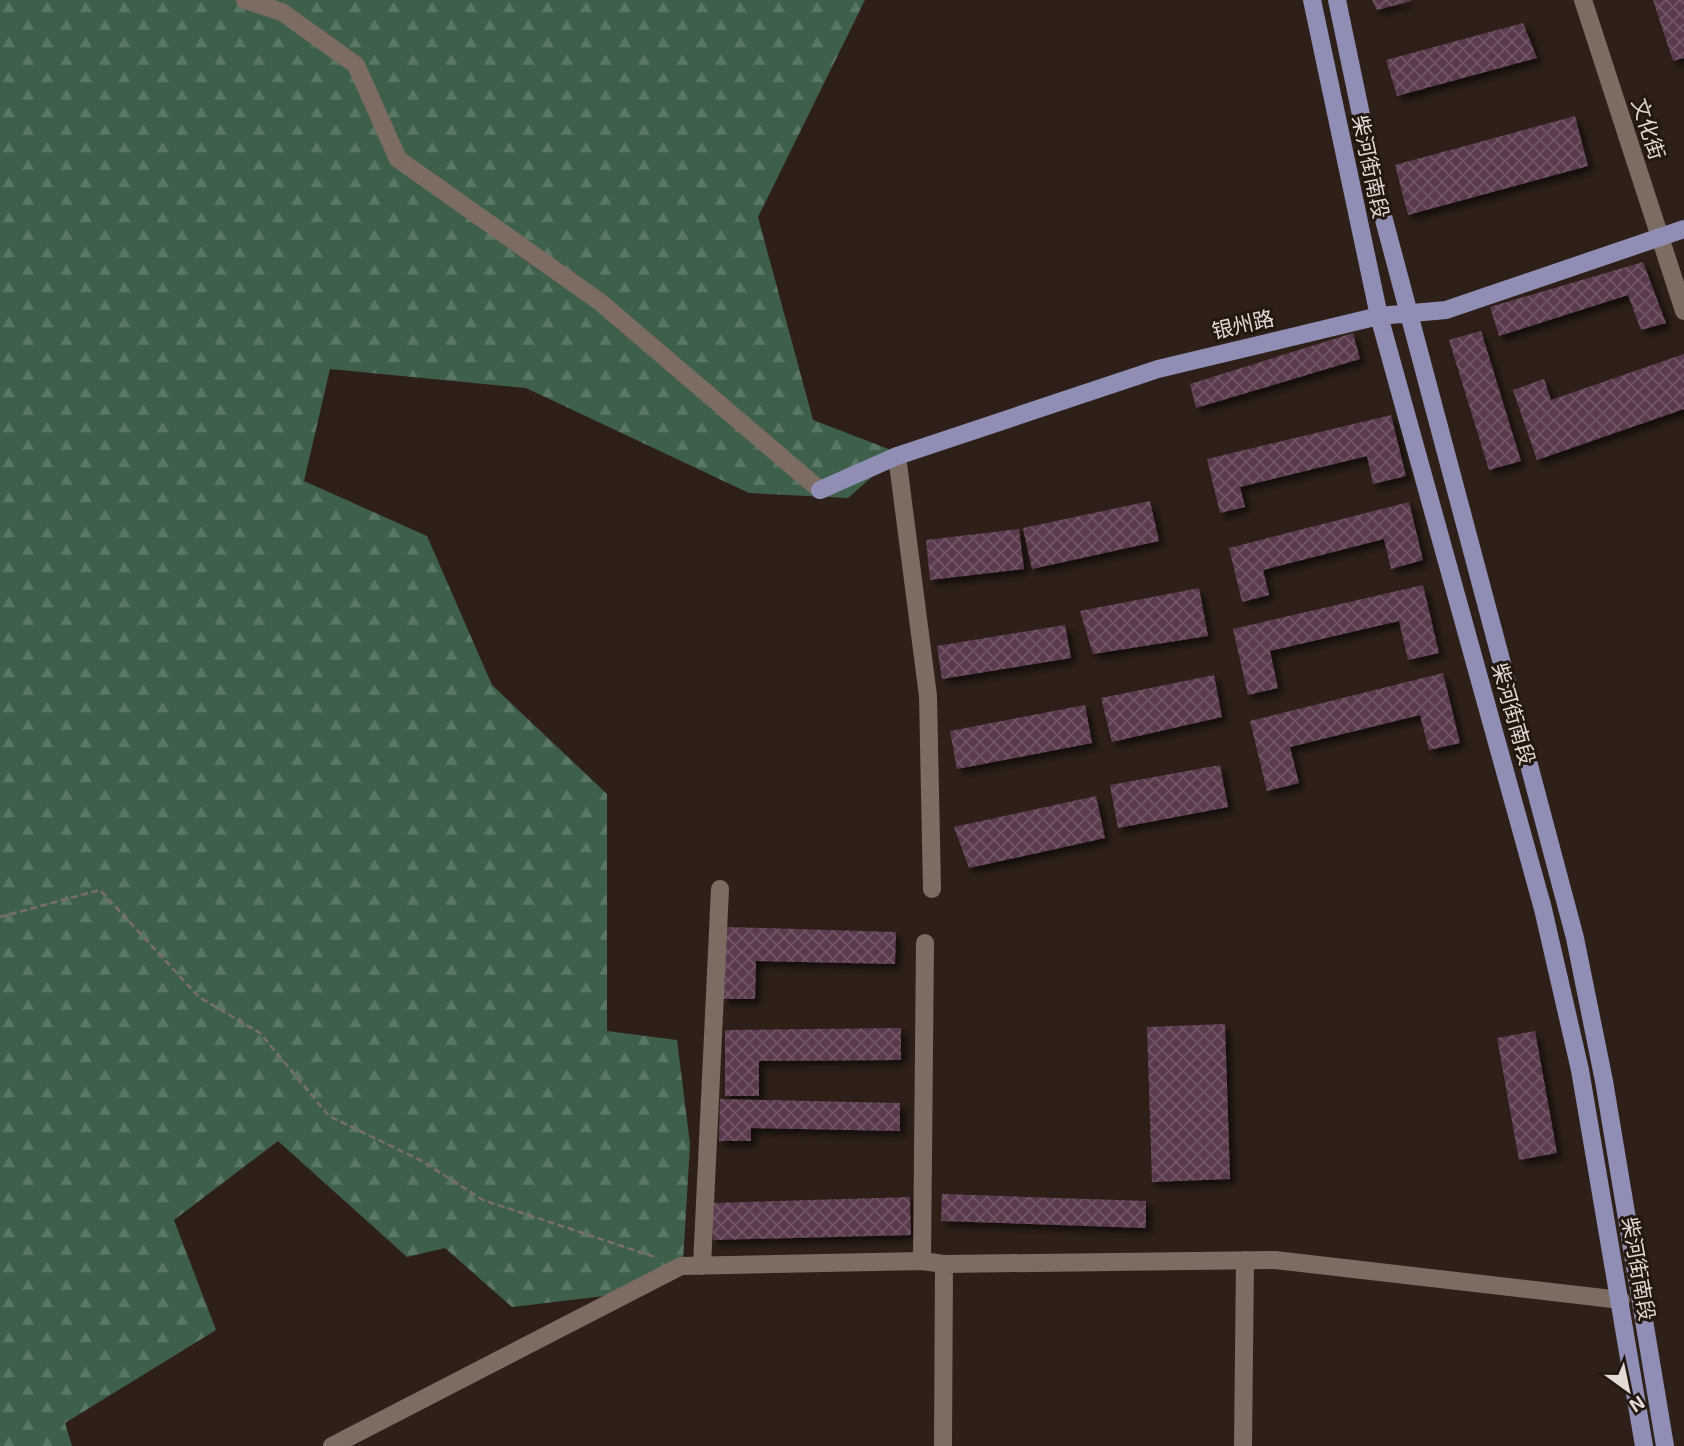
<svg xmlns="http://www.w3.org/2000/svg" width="1684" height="1446" font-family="'Exo 2','Noto Sans SC',sans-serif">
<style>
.forest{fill:url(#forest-firs)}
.building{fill:url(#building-cross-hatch);filter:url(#shadow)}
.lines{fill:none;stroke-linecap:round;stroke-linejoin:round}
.path{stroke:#7a6e67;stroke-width:2.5;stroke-dasharray:7 3.5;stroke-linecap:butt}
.minor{stroke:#7c6c62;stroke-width:18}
.major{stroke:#908eb5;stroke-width:18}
.labels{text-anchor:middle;stroke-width:6;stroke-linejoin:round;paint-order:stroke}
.street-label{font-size:21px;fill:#e3dad4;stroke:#24170f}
</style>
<defs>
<pattern id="forest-firs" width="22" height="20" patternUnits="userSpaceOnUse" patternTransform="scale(1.75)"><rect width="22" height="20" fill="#3e604b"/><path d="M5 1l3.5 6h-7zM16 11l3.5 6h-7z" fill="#5a7664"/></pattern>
<pattern id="building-cross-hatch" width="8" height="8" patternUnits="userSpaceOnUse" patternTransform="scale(1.75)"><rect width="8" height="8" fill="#5a3b4e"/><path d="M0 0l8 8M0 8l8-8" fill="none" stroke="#725767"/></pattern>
<filter id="shadow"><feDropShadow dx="5" dy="5" stdDeviation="3.5" flood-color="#0009"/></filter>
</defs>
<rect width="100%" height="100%" fill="#2e2018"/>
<path class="forest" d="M0,0h865l-107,217 55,203 86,33 -51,45 -99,-5 -223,-105 -196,-19 -26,112 123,55 65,149 115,109v237l70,9 13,104 -7,118 -79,34 -92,11 -67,-59 -38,9 -129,-116 -104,79 42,110 -151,93 7,23h-72z"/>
<path class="building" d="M1372,0h39v1l-34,9z
M1653,0h31v58l-11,3z
M1523,23l14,35 -140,38 -11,-36z
M1575,116l13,50 -180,49 -13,-50z
M1643,262l23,61 -25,7 -13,-35 -129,41 -9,-29z
M1481,331l40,130 -32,9 -40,-130z
M1353,333l7,26 -164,49 -6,-24z
M1684,354v55l-147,51 -24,-70 31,-11 7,21z
M1391,415l15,61 -33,8 -6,-28 -127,31 5,20 -25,6 -13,-54z
M1150,501l9,40 -127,28 -9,-41z
M1409,502l14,58 -32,9 -7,-30 -121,31 6,25 -27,7 -13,-54z
M1019,529l5,40 -94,11 -4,-40z
M1423,585l16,68 -31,7 -9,-39 -129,30 8,37 -30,7 -15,-66z
M1199,588l9,48 -115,18 -13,-43z
M1065,625l6,33 -129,21 -5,-33z
M1443,673l17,70 -31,7 -9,-35 -130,32 9,36 -32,8 -17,-70z
M1214,675l8,42 -110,25 -11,-44z
M1085,705l7,38 -135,26 -7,-38z
M1220,765l8,42 -110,21 -8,-43z
M1096,796l9,42 -136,30 -15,-41z
M725,927l171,5 -1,32 -139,-3 -1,38h-32z
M1225,1024l5,155 -78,3 -5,-155z
M901,1028v32l-142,1v35h-34v-66z
M1535,1031l22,122 -38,7 -22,-122z
M720,1099l180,4v28l-149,-3v13h-32z
M942,1194l204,7v27l-205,-7z
M910,1197l1,38 -198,5 -1,-37z"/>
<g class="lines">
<path class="path" d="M0,917l100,-27 99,107 61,36 69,83 93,45 61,39 175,58"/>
<path class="minor" d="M245,0l37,12 74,53 42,94 202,143 220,188
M1583,0l101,311
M897,456l31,240 4,193
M922,1261l3,-318
M702,1266l18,-377
M332,1446l349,-180 241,-5 22,3 331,-4 346,40
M943,1446l1,-182
M1243,1446l2,-186"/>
<path class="major" d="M1312,0l67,316 164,593 37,161 64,376
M1337,0l42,201 196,737 29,143 61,365
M820,490l77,-34 261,-87 221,-53 67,-6 238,-81"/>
</g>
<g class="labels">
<g class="street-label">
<text transform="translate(1648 129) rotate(72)" y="7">文化街</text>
<text transform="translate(1370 167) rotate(78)" y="7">柴河街南段</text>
<text transform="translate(1243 325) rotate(-13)" y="7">银州路</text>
<text transform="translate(1513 714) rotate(74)" y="7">柴河街南段</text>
<text transform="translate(1638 1269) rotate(80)" y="7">柴河街南段</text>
</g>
</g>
<g transform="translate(1628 1390) rotate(147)" stroke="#24170f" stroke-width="5" paint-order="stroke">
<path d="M0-5L12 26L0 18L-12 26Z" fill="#e3dad4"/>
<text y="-10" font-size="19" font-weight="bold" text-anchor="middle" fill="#e3dad4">N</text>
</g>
</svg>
